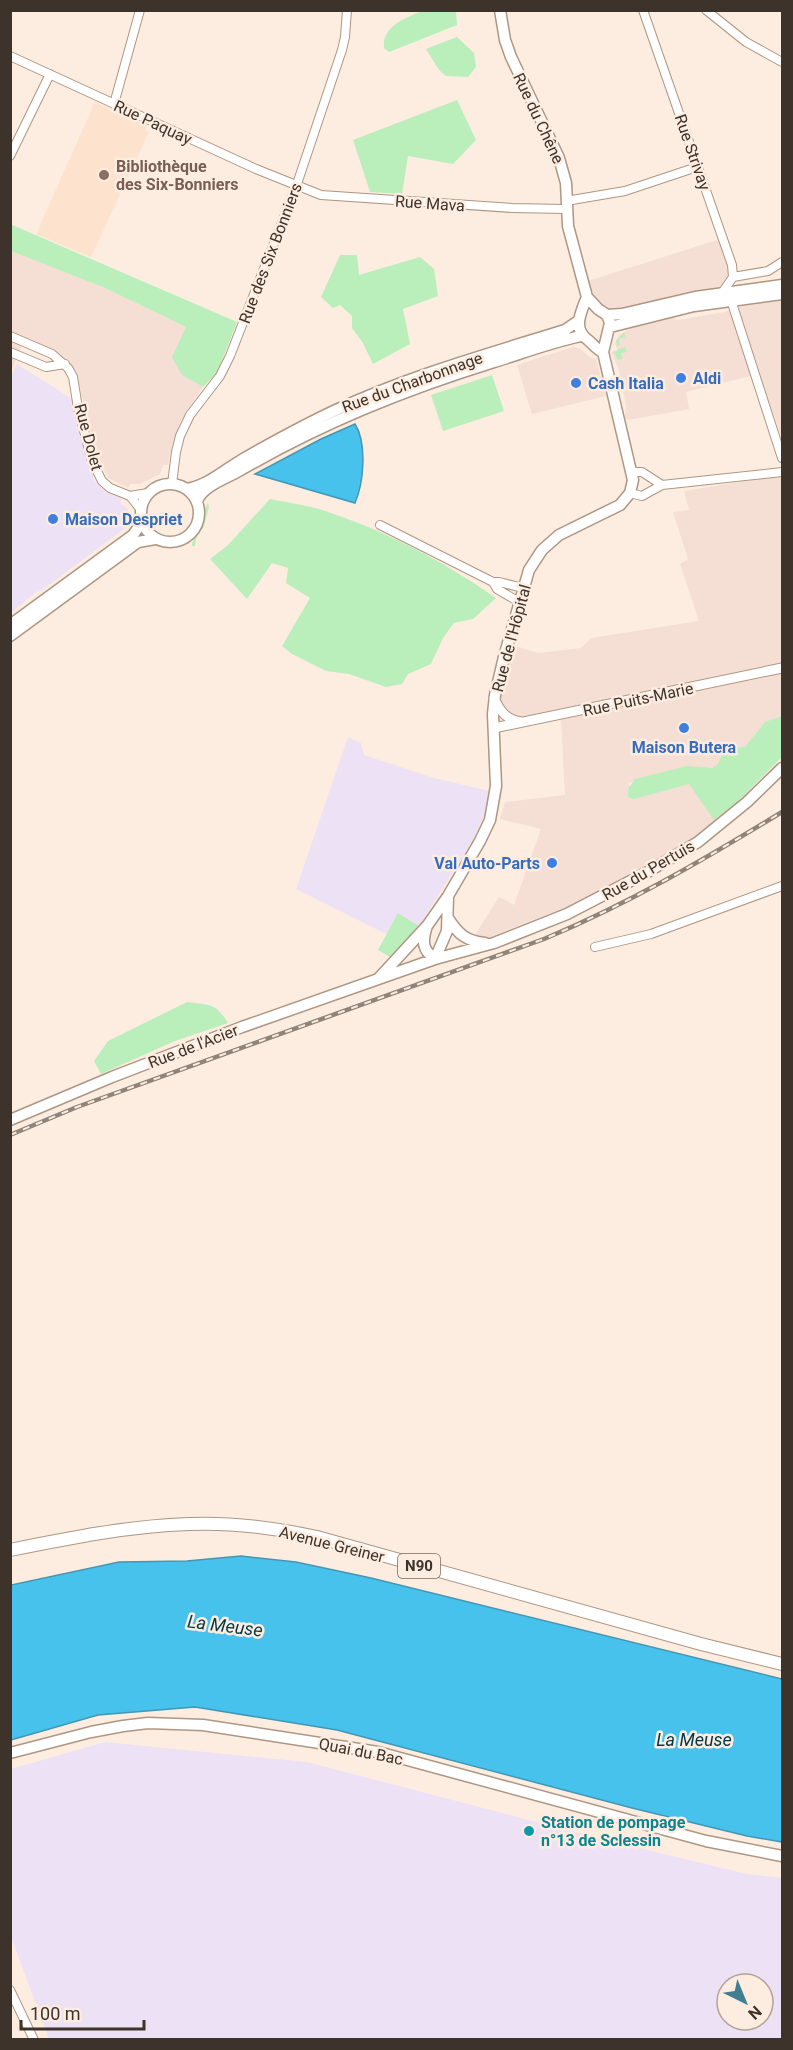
<svg xmlns="http://www.w3.org/2000/svg" width="793" height="2050" font-family="Roboto,sans-serif">
<style>
.commercial{fill:#f5ded4}
.industrial{fill:#ede1f5;fill-rule:evenodd}
.built{fill:#fde3cd}
.green{fill:#baeebb}
.water{fill:#46c2ed;stroke:#4397b2;stroke-width:1.5}
.lines{fill:none;stroke-linecap:round;stroke-linejoin:round}
.minor-casing{stroke:#ae9682;stroke-width:10}
.tertiary-casing{stroke:#ae9682;stroke-width:11}
.secondary-casing{stroke:#ae9682;stroke-width:13}
.primary-casing{stroke:#ae9682;stroke-width:14}
.minor{stroke:#fff;stroke-width:8}
.tertiary{stroke:#fff;stroke-width:9}
.secondary{stroke:#fff;stroke-width:10}
.primary{stroke:#fff;stroke-width:12}
.rail-casing{stroke:#908378;stroke-width:4.5}
.rail{stroke:#fdede0;stroke-width:2;stroke-dasharray:7;stroke-linecap:butt}
.education-dot{fill:#8d6e63;stroke:#fdede0;stroke-width:2}
.shop-dot{fill:#3f7fe0;stroke:#fdede0;stroke-width:2}
.culture-dot{fill:#0f9aa8;stroke:#fdede0;stroke-width:2}
.labels{text-anchor:middle;stroke-width:5;stroke-linejoin:round;paint-order:stroke}
.shield{fill:#fdede0;stroke:#776b61;stroke-width:1.5}
.shield-label{font-size:15px;font-weight:bold;fill:#3d332a}
.street-label{font-size:16px;fill:#3d332a;stroke:#fdede0}
.education-label{font-size:16px;font-weight:bold;fill:#785e54;stroke:#fdede0;text-anchor:start}
.shop-label{font-size:16px;font-weight:bold;fill:#366cbe;stroke:#fdede0;text-anchor:start}
.culture-label{font-size:16px;font-weight:bold;fill:#0d838f;stroke:#fdede0;text-anchor:start}
.water-label{font-size:18px;font-style:italic;fill:#00384a;stroke:#fdede0}
</style>
<rect width="100%" height="100%" fill="#fdede0"/>
<path class="commercial" d="M720,239l8,23 2,12 -2,6 -10,10 -101,22 -21,-11 -8,-20z
M11,251l94,37 81,39 -4,48 21,12 -14,20 -9,15 -8,23 -4,20h-5l-3,9 -20,10h-10l-2,4 -20,-10 -8,-16h-2l-19,-78 -7,-14 -9,-12 -9,-7 -29,-14 -14,35z
M782,299v139l-45,-129 8,-5z
M730,311l21,65 -65,16 3,17 -61,11 -3,-2 1,-12 -7,-36 -8,-18 6,-2 -2,-8 4,-7 15,-8 38,-9 6,2z
M573,347l6,1 12,10 5,1 10,37 -74,18 -15,-49z
M782,475v246l-45,42 -109,20 8,9 55,-10 25,40 -42,29 -26,16 -82,42 -16,4 -45,18 -10,6 -14,1 -6,-3 24,-38 15,8 27,-76 -41,-10 5,-17 60,-7 -4,-75 -3,-9 -36,8 -11,-2 -10,-9 -1,-8 13,-55 25,8 43,-5 10,-10 108,-17 -19,-57 8,-5 -15,-47 16,-2 -5,-19z"/>
<path class="industrial" d="M17,364l57,36 1,8 19,72 12,12 16,7 -2,4 8,6 2,7 -2,8 -4,5 -83,62 -5,1 -25,21 -1,-235z
M348,737l13,6 3,12 70,23 56,13 -4,20 -13,29 -54,86 -20,-13 -13,21 -90,-45z
M105,1742l202,20 295,77 145,35 35,4v161h-733l-38,-102v-168zM727,1984h36v36h-36z"/>
<path class="built" d="M95,102l52,24 -1,5 3,1 -58,125 -55,-23z"/>
<path class="green" d="M422,11h34l1,14 -68,27 -5,-4c-2,-22 21,-30 38,-37z
M457,37l17,16 2,14 -8,10 -22,-1 -7,-6 -13,-21z
M457,100l19,40 -23,24 -45,-8 -6,38 -32,-2 -17,-52z
M10,224l227,98 -20,51 -14,14 -21,-12 -10,-18 14,-30 -81,-39 -94,-37z
M340,255h17l2,20 61,-18 14,12 4,27 -35,13 7,35 -37,20 -10,-21 -11,-15v-12l-12,-11 -7,3 -12,-11z
M624,332l1,5 -6,2 1,6 -3,1 1,3 7,-2 2,5 -6,1 1,6 -4,1 -4,-8 4,-2 -2,-9z
M492,375l12,36 -61,20 -12,-36z
M270,499c16,3 34,6 49,10 63,20 123,51 177,89l-23,21 -19,4 -11,15 -12,26 -23,10 -6,10 -16,3 -37,-13 -23,-3 -34,-17 -10,-8 28,-48 -24,-15 2,-15 -16,-5 -25,36 -37,-40 18,-14z
M208,503l1,4 -5,19 -8,13 -1,7h-3c0,-9 7,-14 10,-23 2,-8 1,-13 6,-20z
M782,716v41l-46,46 -22,17 -25,-36 -55,15 -6,-2v-8l7,-10 52,-13 25,2 6,-4 7,-15 20,-2 20,-25z
M398,913l21,13 -10,14 -19,17 -12,-7z
M187,1002c22,3 28,0 41,21l-53,18 -74,33 -7,-13 14,-20z"/>
<path class="water" d="M355,424c12,19 9,58 0,79l-100,-29 66,-35z
M241,1556l55,6 75,16 411,101v163l-35,-6 -115,-28 -295,-78 -142,-23 -97,8 -87,25v-155l108,-23 68,-1z"/>
<g class="lines">
<g class="minor-casing">
<path id="minor" d="M643,10l89,255 1,12 -11,16
M706,10l40,32 36,20
M10,56l246,113 65,26 191,13 54,1
M114,104l26,-94
M10,156l40,-82
M566,201l59,-10 72,-24
M733,277l35,-6 14,-9
M731,300l51,158
M10,336l42,18 16,14 5,9 5,31 14,53 10,20 8,7 20,8 18,-3
M10,352l36,15 19,-3
M632,472h10l20,13
M172,484l4,-32 4,-16 10,-21 30,-39 10,-20 67,-172 45,-134 3,-13 2,-27
M630,493l12,3 20,-11 120,-13
M130,496l11,14
M380,525l113,57h6l24,6
M493,582l4,7 22,13
M595,947l56,-13 131,-48
M10,1990l24,50"/>
</g>
<g class="tertiary-casing">
<path id="tertiary" d="M494,698c6,14 13,22 28,24
M494,728l288,-60"/>
</g>
<g class="secondary-casing">
<path id="secondary" d="M587,297c-6,15 -15,32 1,43 5,4 9,10 15,12
M607,315l15,-1 73,-17 87,-12
M610,327l84,-21 88,-12
M141 513a29 29 0 1 1 58 0a29 29 0 1 1-58 0Z
M187,489c20,-3 39,-20 56,-30 30,-17 61,-34 93,-49 73,-34 152,-56 229,-80l13,-9
M197,502c3,-15 30,-24 42,-31 83,-48 165,-81 255,-109 29,-9 58,-20 87,-26
M10,625l123,-90 9,-13
M10,636l128,-94 17,-3
M448,918c10,16 18,23 37,25
M427,926c-5,15 -5,24 8,33
M435,959l12,-28 1,-35
M379,978l48,-52 21,-30 32,-55 10,-21 6,-34 -3,-72 2,-19 9,-38 25,-87 13,-20 17,-15 61,-30 10,-12 3,-13 -30,-128 7,-29 -3,-8 -9,-6 -11,-12 -19,-71 -2,-43 -7,-25 -48,-101 -6,-17 -5,-30
M10,1120l102,-43 130,-50 193,-68 59,-16 73,-29 79,-41 52,-31 49,-40 35,-34
M10,1753l81,-21 32,-6 25,-3 55,2 175,27 328,89 76,15"/>
</g>
<g class="primary-casing">
<path id="primary" d="M10,1550c59,-12 119,-24 179,-26 43,-2 86,4 128,13l384,107 81,20"/>
</g>
<use href="#minor" class="minor"/>
<use href="#tertiary" class="tertiary"/>
<use href="#secondary" class="secondary"/>
<use href="#primary" class="primary"/>
<g class="rail-casing">
<path id="rail" d="M10,1135l67,-28 467,-168c84,-35 161,-80 238,-127"/>
</g>
<use href="#rail" class="rail"/>
</g>
<circle class="education-dot" cx="104" cy="175" r="6"/>
<g class="shop-dot">
<circle cx="681" cy="378" r="6"/>
<circle cx="576" cy="383" r="6"/>
<circle cx="53" cy="519" r="6"/>
<circle cx="684" cy="728" r="6"/>
<circle cx="552" cy="863" r="6"/>
</g>
<circle class="culture-dot" cx="529" cy="1831" r="6"/>
<g class="labels">
<rect class="shield" x="398" y="1554" width="42" height="24" rx="4.5"/>
<g class="shield-label">
<text x="419" y="1571">N90</text>
</g>
<g class="street-label">
<text transform="translate(539 118) rotate(65)" y="6">Rue du Chêne</text>
<text transform="translate(153 122) rotate(25)" y="6">Rue Paquay</text>
<text transform="translate(693 152) rotate(71)" y="6">Rue Strivay</text>
<text transform="translate(430 203) rotate(4)" y="6">Rue Mava</text>
<text transform="translate(270 253) rotate(-69)" y="6">Rue des Six Bonniers</text>
<text transform="translate(412 382) rotate(-20)" y="6">Rue du Charbonnage</text>
<text transform="translate(89 437) rotate(75)" y="6">Rue Dolet</text>
<text transform="translate(511 638) rotate(-75)" y="6">Rue de l'Hôpital</text>
<text transform="translate(638 699) rotate(-12)" y="6">Rue Puits-Marie</text>
<text transform="translate(648 870) rotate(-30)" y="6">Rue du Pertuis</text>
<text transform="translate(193 1046) rotate(-21)" y="6">Rue de l'Acier</text>
<text transform="translate(332 1544) rotate(14)" y="6">Avenue Greiner</text>
<text transform="translate(361 1751) rotate(11)" y="6">Quai du Bac</text>
</g>
<g class="education-label">
<text x="116" y="172">Bibliothèque<tspan x="116" dy="18">des Six-Bonniers</tspan></text>
</g>
<g class="shop-label">
<text x="693" y="384">Aldi</text>
<text x="588" y="389">Cash Italia</text>
<text x="65" y="525">Maison Despriet</text>
<text x="684" y="753" text-anchor="middle">Maison Butera</text>
<text x="540" y="869" text-anchor="end">Val Auto-Parts</text>
</g>
<g class="culture-label">
<text x="541" y="1828">Station de pompage<tspan x="541" dy="18">n°13 de Sclessin</tspan></text>
</g>
<g class="water-label">
<text transform="translate(225 1626) rotate(7)" y="6">La Meuse</text>
<text x="694" y="1746">La Meuse</text>
</g>
</g>
<rect width="793" height="2050" fill="none" stroke="#3d332a" stroke-width="24"/>
<g transform="translate(745 2002) rotate(137)"><circle r="28" fill="#fdede0" stroke="#b0a397" stroke-width="1.5"/>
<path d="M0-4.5L10 22L0 15L-10 22Z" fill="#3f7e93"/>
<text y="-9" font-size="16" font-weight="bold" text-anchor="middle" fill="#3d332a">N</text>
</g>
<path d="M21 2020v9h123v-9" fill="none" stroke="#3d332a" stroke-width="3"/>
<text x="30" y="2020" font-size="18" fill="#3d332a" stroke="#fdede0" stroke-width="4.5" paint-order="stroke">100 m</text>
</svg>
